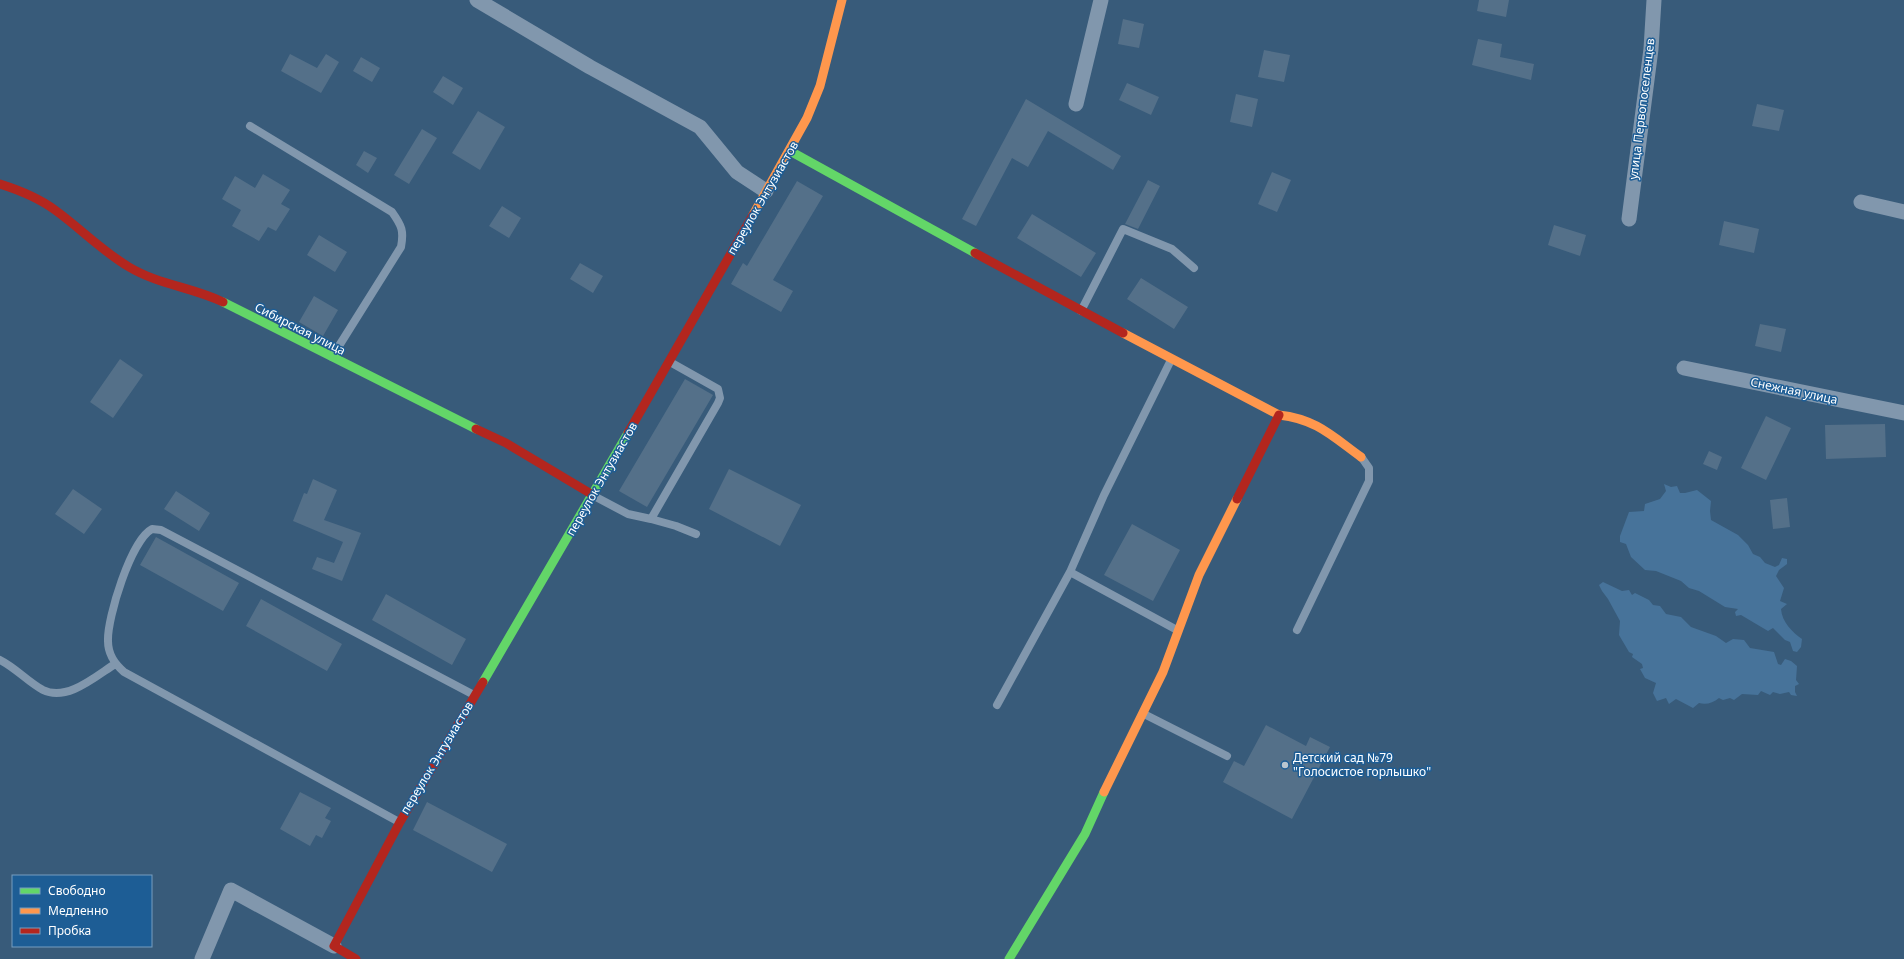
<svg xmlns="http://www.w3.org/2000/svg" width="1904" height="959" font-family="'Noto Sans',sans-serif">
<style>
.water{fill:#47739a}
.building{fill:#547089}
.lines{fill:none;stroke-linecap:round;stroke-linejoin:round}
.lane{stroke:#8197ad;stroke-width:8}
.street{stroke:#8197ad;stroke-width:15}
.fast{stroke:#63d668;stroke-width:9}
.slow{stroke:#ff974d;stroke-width:9}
.jam{stroke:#b3261e;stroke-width:9}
.poi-dot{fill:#b9c6d0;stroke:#1d5d95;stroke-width:1.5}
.labels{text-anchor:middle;stroke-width:3;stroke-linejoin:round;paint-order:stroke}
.street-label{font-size:12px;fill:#fff;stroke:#1d5d95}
.poi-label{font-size:12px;fill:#fff;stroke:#1d5d95;text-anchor:start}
</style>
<rect width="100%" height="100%" fill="#385b7a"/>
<path class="water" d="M1664,484l7,3 6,-1 3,7h5l12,-3 14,11 -1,10 1,9 27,15 10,10 5,9 7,3 5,6 10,4 4,-2 3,-7 5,1v5l-8,6 -3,6 8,12 -4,13 7,3 -6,5c1,13 11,23 21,30l-1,8 -4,5 -4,-1 -3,-9 -5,-2 -12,-12 -5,3 -27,-16 -5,1 -1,-4 3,-3 -13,-2 -26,-16 -10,-3 -8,-7 -25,-10 -11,-1 -14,-13 -5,-13 -6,-2v-6l9,-24 15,-1 1,-7 15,-5 6,-8z
M1603,582l19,9 7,-1 3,5 3,-2 14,7 4,5 7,1 6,8 15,3 10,10 25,9 10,7 7,-4 11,1 6,8 24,4 4,12 3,1 4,-6 6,2 6,5 -1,14 3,4 -4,2v6l2,4 -6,-1 -2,-3 -9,2 -7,-2 -3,3 -9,-4 -3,4 -16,-1 -8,6 -4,-2 -7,2 -4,-2c-6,5 -13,7 -20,5l-6,5 -17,-9 -7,5 -3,-6 -9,3 -4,-8 3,-10 -11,-5 -5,-9 3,-1 -1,-4 -10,-7 1,-3 -4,-2 -10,-17 1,-14 -12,-22 -6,-8 -3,-6z"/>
<path class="building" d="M1479,0h30l-3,17 -29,-6z
M1123,19l21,5 -5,24 -21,-4z
M1478,39l24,5 -2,13 34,7 -3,16 -59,-15z
M1264,50l26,5 -6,27 -26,-5z
M290,54l27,14 9,-14 13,8 -18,31 -40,-22z
M361,57l19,11 -8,14 -19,-11z
M443,76l20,12 -10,17 -20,-13z
M1127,83l32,14 -8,18 -32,-15z
M1236,94l22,5 -6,28 -22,-5z
M1026,99l95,57 -8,14 -65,-39 -20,36 -16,-9 -36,68 -14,-7z
M1757,104l27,6 -5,21 -27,-5z
M478,111l27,16 -25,43 -28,-17z
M422,129l15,9 -28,46 -15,-9z
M364,151l13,7 -9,15 -12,-8z
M1272,172l19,8 -14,32 -19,-8z
M263,174l27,16 -9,14 9,5 -14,22 -8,-4 -9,14 -27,-15 9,-16 -19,-11 13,-23 20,12z
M1148,180l12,6 -22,43 -13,-5z
M797,181l26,15 -50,84 20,11 -12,21 -50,-28 12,-21 4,3z
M502,206l19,12 -12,20 -20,-12z
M1032,214l64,39 -15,24 -64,-39z
M1724,221l35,8 -5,24 -35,-8z
M1554,225l32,10 -6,21 -32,-11z
M319,235l28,17 -12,20 -28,-17z
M580,263l23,13 -10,17 -23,-14z
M1141,278l47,29 -14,22 -47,-30z
M314,296l24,14 -15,26 -24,-14z
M1760,324l26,5 -5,23 -26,-6z
M120,359l23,16 -30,43 -23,-16z
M685,379l28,16 -66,112 -28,-16z
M1766,416l25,12 -25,52 -25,-12z
M1885,424l1,33 -60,2 -1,-34z
M1709,451l13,6 -5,13 -14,-6z
M729,469l72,36 -21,41 -71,-37z
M313,479l24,11 -13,30 37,13 -19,48 -30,-12 5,-12 17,6 9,-21 -50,-21 11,-28 3,1z
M73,489l29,20 -18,25 -29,-20z
M176,491l34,22 -11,18 -35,-22z
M1787,498l3,29 -17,2 -3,-29z
M1132,524l48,26 -27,51 -49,-26z
M156,537l83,46 -16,28 -83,-46z
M386,594l80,45 -14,26 -80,-45z
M261,599l81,45 -15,27 -81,-45z
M1266,725l40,21 4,-9 20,10 -38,72 -69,-37 11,-21 10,5z
M300,792l31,16 -6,10 6,3 -9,17 -6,-3 -6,11 -30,-17z
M427,802l80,42 -15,28 -79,-42z"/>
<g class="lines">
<path class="lane" d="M250,126l142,86c10,14 12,19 9,35l-69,110
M1081,311l42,-82 49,20 22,19
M594,496l34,18 23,5 67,-116 2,-5 -2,-9 -48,-27
M651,519l25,7 20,8
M1070,572l107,58
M1297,630l72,-149v-13l-7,-10
M0,660c16,8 28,22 43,30 24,12 53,-14 72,-26
M997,705l73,-133 34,-77 67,-135
M1144,714l83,42
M399,822l-275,-150c-9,-8 -16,-17 -16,-31 -1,-23 23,-101 44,-112l9,1 313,165"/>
<path class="street" d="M477,0l113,67 110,60 37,45 29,19
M1076,104l25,-104
M1861,202l43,10
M1629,219l22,-170 3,-49
M1684,368l220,45
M202,959l29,-69 103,56"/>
<path class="fast" d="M790,151l185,102
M223,302l253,127
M483,682l145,-249
M1009,959l76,-125 19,-42"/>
<path class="slow" d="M753,215l54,-97 13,-32 22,-86
M1123,333l156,82c37,4 53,21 82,42
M1104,792l59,-120 36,-97 38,-76"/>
<path class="jam" d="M0,184c19,6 39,14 55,26 25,18 47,41 74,57 30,18 63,20 94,35
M975,253l148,80
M476,429l30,14 87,52
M628,433l125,-218
M1237,499l42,-84
M356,959l-22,-13 66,-124 83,-140"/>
</g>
<circle class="poi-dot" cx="1285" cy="765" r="4"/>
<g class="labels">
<g class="street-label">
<text transform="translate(1642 109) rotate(-83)" y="4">улица Первопоселенцев</text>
<text transform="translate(763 198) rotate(-60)" y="4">переулок Энтузиастов</text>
<text transform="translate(300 329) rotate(27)" y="4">Сибирская улица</text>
<text transform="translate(1794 391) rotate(12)" y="4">Снежная улица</text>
<text transform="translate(602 479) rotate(-60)" y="4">переулок Энтузиастов</text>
<text transform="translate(437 758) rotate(-59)" y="4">переулок Энтузиастов</text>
</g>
<g class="poi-label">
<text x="1293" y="762">Детский сад №79<tspan x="1293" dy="14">"Голосистое горлышко"</tspan></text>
</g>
</g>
<rect x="12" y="875" width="140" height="72" fill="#1d5d95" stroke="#779ebf"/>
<rect x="20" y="888" width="20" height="6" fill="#63d668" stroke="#779ebf"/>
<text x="48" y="895" font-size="12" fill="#ffffff">Свободно</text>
<rect x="20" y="908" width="20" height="6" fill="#ff974d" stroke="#779ebf"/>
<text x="48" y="915" font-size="12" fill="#ffffff">Медленно</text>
<rect x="20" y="928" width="20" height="6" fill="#b3261e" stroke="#779ebf"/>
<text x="48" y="935" font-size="12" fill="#ffffff">Пробка</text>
</svg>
